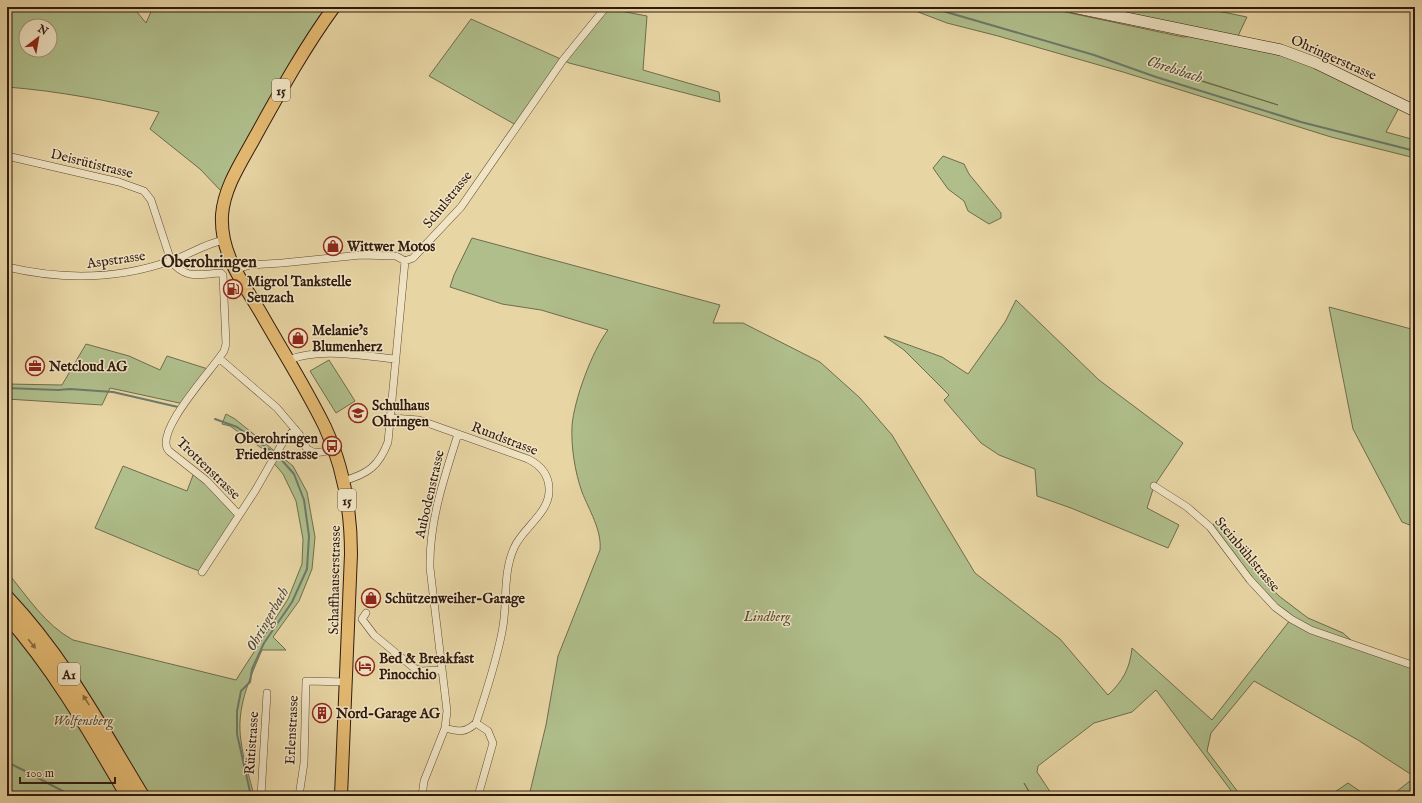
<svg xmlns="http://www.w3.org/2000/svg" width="1422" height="803" font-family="'IM FELL English',serif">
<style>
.green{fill:#afbe8b;stroke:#706c4c;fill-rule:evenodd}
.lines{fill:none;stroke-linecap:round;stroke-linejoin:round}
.stream{stroke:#6e796b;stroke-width:2}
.minor-casing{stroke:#5f4934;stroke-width:8}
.secondary-casing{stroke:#311a0e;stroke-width:12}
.primary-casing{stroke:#311a0e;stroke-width:14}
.motorway-casing{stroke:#311a0e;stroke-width:16}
.minor{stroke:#f0e4c4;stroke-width:7}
.secondary{stroke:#f0e4c4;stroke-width:11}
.primary{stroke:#e4ba72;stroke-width:12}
.motorway{stroke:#e4ba72;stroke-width:14}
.oneway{fill:#8a6a40}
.labels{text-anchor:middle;stroke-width:3;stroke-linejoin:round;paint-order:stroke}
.shield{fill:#f0e4c4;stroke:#6a5745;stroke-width:1}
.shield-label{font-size:13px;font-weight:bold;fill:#311a0e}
.street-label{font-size:14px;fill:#311a0e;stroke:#f0e4c4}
.poi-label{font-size:14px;font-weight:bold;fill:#311a0e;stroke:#f0e4c4;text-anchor:start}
.park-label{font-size:14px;font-style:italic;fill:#574b34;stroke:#f0e4c4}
.water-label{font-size:15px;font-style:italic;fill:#50493c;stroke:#f0e4c4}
.quarter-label{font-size:16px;font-weight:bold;fill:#311a0e;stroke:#f0e4c4}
</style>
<rect width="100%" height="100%" fill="#e8d5a4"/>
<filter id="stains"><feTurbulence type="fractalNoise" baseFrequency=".005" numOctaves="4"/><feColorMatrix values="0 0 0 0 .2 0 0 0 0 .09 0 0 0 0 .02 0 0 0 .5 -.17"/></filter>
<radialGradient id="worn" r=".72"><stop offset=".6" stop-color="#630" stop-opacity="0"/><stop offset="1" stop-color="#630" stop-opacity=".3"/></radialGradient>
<path class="green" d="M7,7l20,2 2,-2h104l13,16 7,-16h181l-100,170 -13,14 -21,-22 -50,-40 9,-17c-50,-11 -100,-21 -152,-25zM26,26h24v24h-24z
M905,7h137l141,30 15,-1 83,14 120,54 -15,28 29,8v18l-84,-21 -208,-65 -125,-36 -51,-13zM1159,67l119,38 -119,-37z
M1073,7h125l49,10 -11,23z
M605,8l42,8 -4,54 76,22 1,10 -151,-39 -6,-3 -47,65 -87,-49 42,-57 92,41z
M943,156l21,8 5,10 32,39v5l-12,6 -21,-13 -4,-10 -16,-12 -15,-21z
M472,238l248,67 -7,18h30l77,39 40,36 32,37 83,138 85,66 48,56c15,-14 22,-27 24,-47l80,72 79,-101 -16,-12 -65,-80 8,-6 32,45 29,30 29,22 35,15 16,14 56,19v130h-24l24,-19 -57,-37 -104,-59 -43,52 -4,18 34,45h-6l-79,-106 -24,22 -38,11 -56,43 -1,6 16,24h-21l-8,-13 7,13h-502l17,-71 12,-69 42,-106c2,-20 -11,-40 -18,-58 -7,-20 -11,-44 -10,-66 2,-26 20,-75 36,-96l-67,-20 -39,-6 -52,-17 4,-12z
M1016,300l83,80 84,63 -29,43 -7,22 32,17 -11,23 -97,-40 -34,-12 -2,-27 -36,-14 -18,-12 -37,-43 5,-5 -45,-45 -20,-14 58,21 26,17 37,-52z
M1329,307l86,23v197l-13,-5 -49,-93z
M86,344l43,12 31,14 7,-14 44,14 -27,34 -74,-16 -8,17 -95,-6v-15l55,1z
M329,360l26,41 -19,12 -26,-42z
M226,414l9,5 58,47 14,26 8,45 -3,32 -13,32 -26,36 13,13h-24c-13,30 -26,58 -21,91 2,18 9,37 13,55h-247v-224c20,24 38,53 66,68l163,40 52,-81 14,-35 1,-25 -7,-38 -13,-27 -11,-13 -2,-7 -40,-28 -8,-2z
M123,466l64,25 8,-21 44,45 -37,57 -16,-6 -91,-38z
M1348,783l19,13h-38z"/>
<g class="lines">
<path class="stream" d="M929,7l165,48 62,22 145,45 114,29
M7,388l51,2 12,-1 43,3 65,15
M215,419l22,8 36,25
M7,762l24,12
M38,778l34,18
M251,796l-14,-62v-23l4,-20 9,-9 2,-13 12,-26 28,-41 15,-33 2,-33 -5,-36 -10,-26 -15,-17"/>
<g class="minor-casing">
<path id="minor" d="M7,156l112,26 25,9 7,9 20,61c15,19 28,13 50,12l2,2 3,69 -2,7c-11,18 -72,82 -55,100l38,30 32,34
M7,267c55,13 109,13 163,-6 19,-6 34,-17 54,-21
M234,270l16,-5 32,-2 79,-8 35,1 9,5
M220,359l57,49 22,26 8,15 8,4 18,-3
M288,360c33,-13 74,-4 108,-1
M392,418l27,2 109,39c14,7 22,17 21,33 -1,22 -27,37 -35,56 -12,27 -6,56 -12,84 -6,31 -16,61 -26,91 -11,10 -17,9 -31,5
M343,481c25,-7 36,-15 45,-39l17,-181 8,-3 48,-51 102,-147 43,-53
M1154,486l33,21 23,20 40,53 25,27 16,12 20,11 104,36
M202,572l53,-81 28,-49 12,-13
M366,613l-4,6 12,16 40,33 7,3 21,-1
M476,723l12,8 5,12 -15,53
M261,796l6,-103
M299,796l5,-33 2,-82 41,1
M422,796l2,-15 21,-53 2,-17 -17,-143c-1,-46 14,-90 28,-134"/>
</g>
<g class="secondary-casing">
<path id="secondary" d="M1073,7l208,43 35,13 99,48"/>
</g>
<g class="primary-casing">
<path id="primary" d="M334,7c-30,41 -54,85 -79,130 -13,24 -31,50 -33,78 -2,40 21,67 40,100 21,37 44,73 63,112 18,39 26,83 26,127l-10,242"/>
</g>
<g class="motorway-casing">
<path id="motorway" d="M7,598c56,59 93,129 135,198
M7,615c50,57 83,116 121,181"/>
</g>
<use href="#minor" class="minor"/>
<use href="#secondary" class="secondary"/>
<use href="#primary" class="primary"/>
<use href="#motorway" class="motorway"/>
</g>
<defs><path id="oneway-solid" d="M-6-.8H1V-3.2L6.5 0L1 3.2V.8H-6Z"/></defs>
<g class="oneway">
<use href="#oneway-solid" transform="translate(32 644) rotate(51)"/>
<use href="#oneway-solid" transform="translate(86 700) rotate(-122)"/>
</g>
<defs>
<g id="shop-ring" transform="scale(1)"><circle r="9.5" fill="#f0e4c4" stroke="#8f2418" stroke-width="1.5"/><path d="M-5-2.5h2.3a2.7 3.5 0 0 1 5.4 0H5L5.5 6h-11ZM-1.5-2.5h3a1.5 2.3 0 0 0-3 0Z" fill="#8f2418"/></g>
<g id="fuel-ring" transform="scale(1)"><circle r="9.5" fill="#f0e4c4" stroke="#8f2418" stroke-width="1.5"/><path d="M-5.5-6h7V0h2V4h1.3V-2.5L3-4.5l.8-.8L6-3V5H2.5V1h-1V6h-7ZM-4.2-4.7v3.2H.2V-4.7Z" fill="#8f2418"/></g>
<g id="office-ring" transform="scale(1)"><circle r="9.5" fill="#f0e4c4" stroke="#8f2418" stroke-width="1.5"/><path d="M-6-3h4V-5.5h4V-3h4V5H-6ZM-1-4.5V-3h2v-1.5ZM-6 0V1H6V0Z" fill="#8f2418"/></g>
<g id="school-ring" transform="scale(1)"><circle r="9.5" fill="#f0e4c4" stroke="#8f2418" stroke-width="1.5"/><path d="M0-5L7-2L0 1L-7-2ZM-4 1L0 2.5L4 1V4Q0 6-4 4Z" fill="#8f2418"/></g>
<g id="bus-ring" transform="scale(1)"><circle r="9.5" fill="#f0e4c4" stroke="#8f2418" stroke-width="1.5"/><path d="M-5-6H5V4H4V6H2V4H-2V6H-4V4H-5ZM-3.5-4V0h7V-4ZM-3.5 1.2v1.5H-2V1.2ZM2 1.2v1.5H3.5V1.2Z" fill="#8f2418"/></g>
<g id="hotel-ring" transform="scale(1)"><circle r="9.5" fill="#f0e4c4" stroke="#8f2418" stroke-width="1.5"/><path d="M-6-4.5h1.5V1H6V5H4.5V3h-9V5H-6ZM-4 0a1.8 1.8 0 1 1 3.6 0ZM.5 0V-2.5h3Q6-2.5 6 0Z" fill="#8f2418"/></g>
<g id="building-ring" transform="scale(1)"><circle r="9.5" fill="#f0e4c4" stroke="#8f2418" stroke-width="1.5"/><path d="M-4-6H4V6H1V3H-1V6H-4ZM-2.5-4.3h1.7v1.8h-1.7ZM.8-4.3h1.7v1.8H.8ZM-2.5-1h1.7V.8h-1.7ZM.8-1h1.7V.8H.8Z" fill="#8f2418"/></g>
</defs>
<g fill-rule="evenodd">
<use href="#shop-ring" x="333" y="246"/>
<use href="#fuel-ring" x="233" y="289"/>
<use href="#shop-ring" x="298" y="338"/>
<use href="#office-ring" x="35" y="366"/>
<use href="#school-ring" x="358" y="413"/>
<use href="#bus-ring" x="332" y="446"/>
<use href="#shop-ring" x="371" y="598"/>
<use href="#hotel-ring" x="365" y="666"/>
<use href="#building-ring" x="322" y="713"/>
</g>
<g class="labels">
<g class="shield">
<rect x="272" y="79" width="18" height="22" rx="3"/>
<rect x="338" y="489" width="18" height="22" rx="3"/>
<rect x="58" y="663" width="22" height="22" rx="3"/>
</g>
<g class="shield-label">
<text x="281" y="95">15</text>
<text x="347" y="505">15</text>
<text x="69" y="679">A1</text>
</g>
<g class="street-label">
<text transform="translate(1334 57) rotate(24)" y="5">Ohringerstrasse</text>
<text transform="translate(92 163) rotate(14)" y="5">Deisrütistrasse</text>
<text transform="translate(447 199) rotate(-51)" y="5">Schulstrasse</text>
<text transform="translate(116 259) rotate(-8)" y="5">Aspstrasse</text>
<text transform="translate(505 438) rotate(21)" y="5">Rundstrasse</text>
<text transform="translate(209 468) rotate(44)" y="5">Trottenstrasse</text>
<text transform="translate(429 494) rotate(-77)" y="5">Aubodenstrasse</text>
<text transform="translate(1248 554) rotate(50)" y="5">Steinbühlstrasse</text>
<text transform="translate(334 580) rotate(-89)" y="5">Schaffhauserstrasse</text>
<text transform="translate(291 730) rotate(-87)" y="5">Erlenstrasse</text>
<text transform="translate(251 743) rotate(-86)" y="5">Rütistrasse</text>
</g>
<g class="poi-label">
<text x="347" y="251">Wittwer Motos</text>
<text x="247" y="286">Migrol Tankstelle<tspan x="247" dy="16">Seuzach</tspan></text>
<text x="312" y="335">Melanie’s<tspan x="312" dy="16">Blumenherz</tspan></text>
<text x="49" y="371">Netcloud AG</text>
<text x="372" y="410">Schulhaus<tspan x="372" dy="16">Ohringen</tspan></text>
<text x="318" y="443" text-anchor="end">Oberohringen<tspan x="318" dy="16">Friedenstrasse</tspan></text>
<text x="385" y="603">Schützenweiher-Garage</text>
<text x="379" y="663">Bed &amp; Breakfast<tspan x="379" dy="16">Pinocchio</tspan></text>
<text x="336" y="718">Nord-Garage AG</text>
</g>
<g class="park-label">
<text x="767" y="621">Lindberg</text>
<text x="83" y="725">Wolfensberg</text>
</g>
<g class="water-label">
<text transform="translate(1175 69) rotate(18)" y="5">Chrebsbach</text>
<text transform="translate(267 619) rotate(-60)" y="5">Ohringerbach</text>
</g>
<g class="quarter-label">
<text x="209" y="267">Oberohringen</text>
</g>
</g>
<rect width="1422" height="803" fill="none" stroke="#e8d5a4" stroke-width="24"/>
<rect x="8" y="8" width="1406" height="787" fill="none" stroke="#311a0e" stroke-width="2"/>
<rect x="12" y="12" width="1398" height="779" fill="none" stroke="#311a0e"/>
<g transform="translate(38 38) rotate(31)"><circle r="19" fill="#f0e4c4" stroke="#a4937b"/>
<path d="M0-3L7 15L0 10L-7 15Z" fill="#8f2418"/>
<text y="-6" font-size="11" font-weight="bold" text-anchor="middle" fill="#311a0e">N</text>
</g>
<path d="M20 777v6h95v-6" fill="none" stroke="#311a0e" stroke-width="2"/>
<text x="26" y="777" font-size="12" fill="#311a0e" stroke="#f0e4c4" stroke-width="3" paint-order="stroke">100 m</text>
<rect width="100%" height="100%" filter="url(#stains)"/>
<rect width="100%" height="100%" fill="url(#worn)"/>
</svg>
